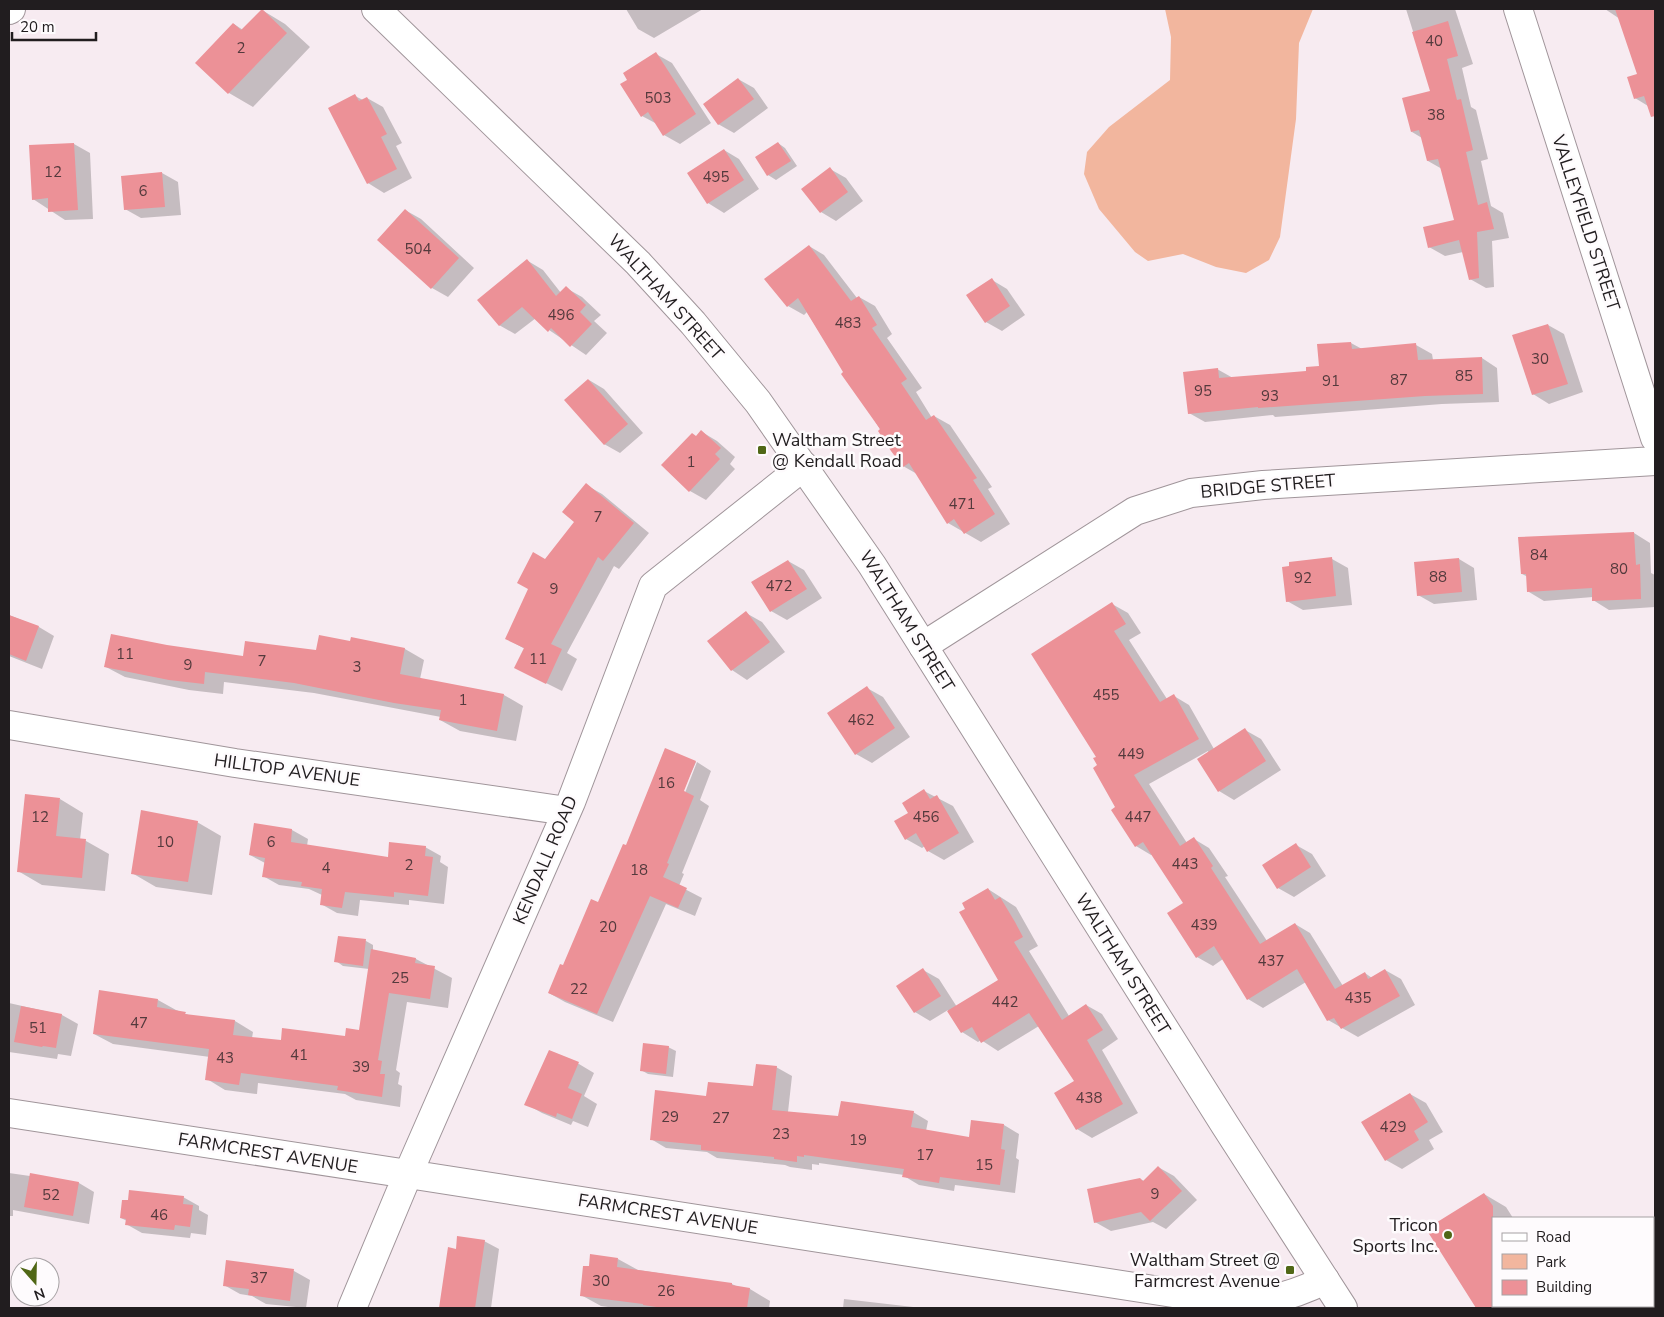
<svg xmlns="http://www.w3.org/2000/svg" width="1664" height="1317" font-family="'Nunito Sans',sans-serif">
<style>
.green{fill:#f2b69e}
.shadow{fill:#0003}
.building{fill:#ec9197}
.lines{fill:none;stroke-linecap:round;stroke-linejoin:round}
.minor-casing{stroke:#a0959a;stroke-width:30}
.major-casing{stroke:#a0959a;stroke-width:30}
.minor{stroke:#fff;stroke-width:28}
.major{stroke:#fff;stroke-width:28}
.poi-dot{fill:#506716;stroke:#fefbfd;stroke-width:2}
.labels{text-anchor:middle;stroke-width:5;stroke-linejoin:round;paint-order:stroke}
.number-label{font-size:15px;fill:#543a3d}
.street-label{font-size:18px;fill:#211d1f;stroke:#fefbfd}
.poi-label{font-size:18px;fill:#211d1f;stroke:#fefbfd;text-anchor:end}
</style>
<rect width="100%" height="100%" fill="#f7ebf1"/>
<path class="green" d="M1165,9h148l-14,34 -3,76 -16,118 -11,23 -23,13 -30,-6 -33,-13 -35,7 -13,-9 -36,-43 -15,-35 3,-22 22,-25 61,-47 1,-43z"/>
<path class="shadow" d="M626,9h77l-49,29 -16,-9z
M1406,9h49l18,55 -11,4 9,39 5,3 12,49 -7,2 10,45 12,7 6,25 -17,3 2,46 -8,1 -16,-9 -7,-27 -18,4 -16,-9 26,-26 -13,-52 -14,-8 -6,-23 -10,-6 20,-40z
M1605,9h50v108l-4,-3 -3,-8 -13,-8 3,-23 -18,-56z
M262,10l23,14 25,23 -57,60 -24,-14 -32,-30 37,-39 9,6z
M656,54l16,9 39,60 -31,21 -16,-9 -7,-11 -15,-8z
M738,79l16,9 14,20 -34,25 -16,-9z
M355,96l8,4 4,-2 16,9 19,36 -6,3 16,32 -28,15 -16,-10 -38,-74z
M778,143l7,5 12,18 -21,14 -8,-5z
M74,144l16,9 3,66 -28,1 -32,-21 -3,-52z
M724,150l15,9 20,30 -35,24 -16,-10 -19,-30z
M830,169l16,9 17,23 -27,20 -15,-9z
M162,173l16,9 3,33 -40,3 -16,-9 -3,-32z
M405,210l16,9 53,49 -26,29 -16,-9 -54,-48z
M809,246l15,9 33,43 2,-1 16,9 17,28 -5,4 35,50 -6,4 16,26 2,-2 16,9 42,62 -4,2 22,35 -29,18 -33,-19 -31,-49 -14,-8 -96,-154 -3,3 -16,-9z
M528,261l15,9 18,23 5,-5 16,9 19,18 -7,6 13,12 -21,22 -37,-25 -13,-12 -21,16 -16,-9z
M992,280l15,9 18,26 -23,16 -16,-9z
M1548,325l16,9 19,58 -34,12 -16,-10z
M1351,343l11,6 54,-4 16,9 1,6 49,-2 15,10 2,34 -57,2 -167,13 -2,-2 -68,7 -16,-9 28,-44 16,9 75,-6 13,-5z
M589,380l15,9 39,44 -23,20 -16,-9z
M702,432l15,9 18,16 -5,7 5,5 -29,31 -16,-9 -27,-26z
M586,485l16,9 47,39 -30,36 -5,-3 -47,87 10,6 -15,32 -46,-23 9,-19 -18,-10 23,-50 15,-29 31,-38z
M1634,533l16,10 1,30 4,2v32l-46,3 -16,-10v-3l-49,4 -15,-9 -1,-15 -6,-3z
M1332,559l16,9 4,37 -49,5 -16,-9z
M1459,559l15,9 3,32 -43,4 -16,-9z
M788,561l16,9 18,28 -35,22 -16,-9 -18,-28z
M1112,604l16,9 13,20 -12,7 38,59 7,-3 15,9 25,44 31,-19 16,9 20,31 -47,30 -15,-9 -11,-40 -59,33 38,59 7,-4 15,9 19,28 -3,1 42,64 28,-17 15,9 33,53 22,-13 7,5 13,-8 16,9 14,26 -57,32 -30,-17 -22,-38 -43,26 -15,-9 -25,-40 -10,7 -16,-9 -12,-54 -32,-49 -2,1 -15,-9 -37,-80 -2,-9z
M746,613l16,9 23,30 -38,28 -15,-10z
M9,615l30,12 15,9 -12,33 -33,-13z
M167,646l78,11 72,-5 88,-3 19,11 -4,19 84,16 19,11 -7,35 -56,-10 -20,-11 1,-3 -127,-24 -90,-11 -1,12 -34,-4 -64,-13 -19,-10z
M867,688l16,9 27,40 -38,26 -16,-9z
M665,749l31,13 -16,35 3,1 14,-36 14,9 -11,29 9,6 -27,67 2,1 -5,12 23,12 -7,18 -29,-12 -53,118 -48,-20 -16,-9 50,-90 28,-56z
M924,791l29,15 21,36 -30,18 -16,-9 -3,-5 -3,2 -16,-9 4,-25z
M60,799l23,14 -3,27 6,1 23,13 -4,37 -63,-6 -24,-14z
M197,822l24,14 -9,59 -56,-8 -24,-14z
M255,825l37,5 16,9 -1,7 82,12 36,-11 16,9 -1,6 8,5 -4,37 -35,-4v5l-49,-5 -2,16 -21,-3 -16,-9 1,-9 -13,-6 -30,-4 -16,-9 2,-13 -15,-8z
M1296,845l16,9 14,22 -32,21 -16,-9z
M988,889l28,18 22,39 -9,5 40,65 17,-11 16,9 16,25 -16,11 36,63 -46,25 -15,-9 -1,-47 -37,-56 -41,25 -17,-11 -3,2 -16,-10 -14,-22 -18,11 -15,-9 8,-42 16,9 18,28 43,-27 -33,-71z
M339,937l27,4 7,4v6l43,8 36,19 -4,30 -41,-6 -11,68 4,3 -2,11 4,2 -2,21 -44,-7 -11,-6 -87,-11 -1,11 -32,-4 -18,-11 3,-22 -97,-13 -19,-10 64,-34 18,10 15,6 44,5 18,11 -1,6 30,3 64,-3 14,-7 9,-62 -26,-3 -7,-5z
M9,1003l53,12 16,9 -7,32 -13,-2 -1,5 -48,-7z
M668,1047l8,4 -3,26 -25,-3 -7,-4z
M549,1051l30,13 15,9 -10,23 13,8 -9,23 -15,-6 -2,4 -29,-12 -16,-9z
M776,1067l16,9 -4,36 51,6 74,-6 15,9 -2,10 44,7 34,-13 15,9 -3,24 3,2 -4,33 -60,-8 -1,6 -35,-6 -15,-9v-1l-85,-12v2l-7,-1v6l-22,-3 -5,-2 -68,-7 -10,-6 -41,-4 -15,-9 56,-42 47,-10z
M1410,1094l16,9 17,29 -14,8 5,9 -32,20 -16,-9z
M1158,1167l16,9 23,24 -31,29 -13,-7 -42,9 -16,-9 45,-43 4,2z
M9,1173l70,10 15,9 -5,32 -76,-14v6h-4z
M1484,1194l22,13 7,11h-20v88h75l1,2h-92l-49,-79z
M183,1197l16,9v4l9,5 -2,20 -15,-2 -1,5 -48,-5 -16,-9 1,-3 -6,-3z
M484,1241l15,8 -8,59h-50l8,-59 8,1z
M618,1259l20,11 94,14 6,3 12,2 20,12 -1,7h-154l-14,-2 -20,-11z
M227,1261l67,10 16,9 -4,28 -40,-4 -14,-8 -12,-2 -16,-9z
M844,1299l78,9h-79z"/>
<path class="building" d="M262,9l25,24 -59,61 -33,-31 38,-40 8,7z
M1615,9h40v107l-4,1 -7,-21 -10,3 -7,-22 10,-3z
M1448,21l10,35 -11,3 10,41 4,-1 12,51 -7,2 12,53 9,-3 7,27 -17,3 2,46 -10,2 -10,-40 -31,8 -5,-21 31,-7 -16,-61 -11,2 -8,-31 -8,2 -9,-34 28,-7 -18,-59z
M656,52l40,62 -33,22 -15,-24 -7,5 -21,-33 7,-4 -4,-7z
M738,78l16,21 -36,26 -15,-21z
M355,94l4,7 8,-4 20,37 -6,3 16,32 -30,15 -39,-76z
M778,142l13,19 -24,15 -12,-19z
M74,143l4,67 -30,2v-14l-16,2 -3,-55z
M724,149l20,31 -37,24 -20,-31z
M830,167l18,25 -28,21 -19,-24z
M162,172l3,35 -41,3 -3,-34z
M405,209l54,49 -28,31 -54,-49z
M809,245l42,56 8,-5 18,29 -5,3 35,51 -6,4 25,37 8,-5 43,63 -4,2 22,34 -31,20 -10,-15 -7,5 -38,-61 -6,4 -12,-16 -13,-20 2,-2 -39,-55 2,-2 -45,-74 -11,9 -23,-28z
M527,259l29,37 10,-10 20,19 -6,7 12,12 -22,23 -19,-19 -3,4 -26,-25 -23,19 -22,-26z
M992,278l18,28 -25,17 -19,-28z
M1548,324l20,60 -36,11 -20,-60z
M1351,342l1,7 64,-6 2,17 64,-3 1,37 -58,2 -167,12v-1l-70,7 -5,-42 35,-4 1,10 87,-7v-4l13,-1 -2,-22z
M588,379l40,45 -24,21 -40,-45z
M701,430l20,18 -6,6 5,5 -31,33 -28,-27 31,-32 4,3z
M586,483l48,40 -31,38 -5,-4 -47,87 11,5 -16,35 -32,-16 10,-20 -19,-9 23,-50 -11,-6 16,-31 12,7 29,-37 -12,-10z
M1634,532l2,33 4,-1 1,35 -49,2v-13l-65,4 -1,-18h-5l-3,-37z
M1332,557l4,39 -50,6 -4,-35 7,-1v-4z
M1459,558l3,34 -45,4 -3,-34z
M788,560l19,29 -37,23 -19,-30z
M1112,602l14,22 -12,7 46,71 14,-8 25,45 -65,36 46,71 14,-9 19,29 -2,2 49,76 35,-21 40,66 30,-17 3,7 17,-10 15,27 -59,33 -7,-11 -7,3 -30,-52 -50,31 -33,-54 -18,12 -29,-45 16,-10 -40,-61 -8,5 -24,-37 4,-3 -22,-39 4,-3 -4,-7 3,-1 -65,-103z
M746,611l24,31 -39,29 -24,-30z
M9,615l30,11 -13,35 -17,-7z
M111,634l56,11 76,11 2,-15 71,9 3,-15 31,6 1,-4 54,11 -5,26 104,20 -7,37 -58,-11 2,-10 -47,-7 -100,-20 -89,-11 -1,12 -35,-4 -65,-13z
M867,686l28,42 -40,27 -28,-42z
M1245,728l21,33 -48,31 -21,-33z
M665,748l31,13 -12,30 10,5 -27,67 2,1 -6,13 24,11 -9,20 -28,-12 -53,118 -49,-21 12,-29 3,1 28,-66 7,3 25,-58 3,1z
M924,789l6,10 7,-4 22,38 -32,19 -11,-19 -11,7 -11,-19 14,-8 -6,-10z
M25,794l35,4 -4,38 30,3 -4,39 -65,-6z
M141,810l57,11 -10,61 -57,-8z
M254,823l38,6 -1,13 97,15 1,-15 37,4 -1,10 8,1 -5,39 -34,-4v5l-49,-5 -3,16 -22,-3 2,-16 -21,-3 1,-4 -40,-5 3,-19 -16,-3z
M1296,843l15,24 -34,22 -15,-24z
M988,888l7,12 5,-3 15,25 8,15 -9,5 48,78 24,-16 17,26 -16,10 36,64 -47,26 -22,-37 20,-12 -45,-68 -48,30 -9,-16 -11,6 -14,-22 51,-31 -39,-68 6,-3 -3,-6z
M338,936l28,3 -3,27 -29,-4z
M371,949l45,9 -1,5 20,3 -5,33 -41,-6 -11,67 4,1 -2,13h5l-3,23 -45,-7 1,-4 -97,-13 -2,12 -34,-5 4,-31 -116,-15 6,-44 59,9 -1,8 29,5 -1,2 50,6 -2,15 48,5 1,-12 63,8 1,-8 13,2z
M923,968l18,28 -27,17 -18,-27z
M21,1006l41,8 -6,34 -13,-2 -1,1 -28,-5z
M643,1043l26,3 -3,28 -26,-3z
M549,1050l30,12 -11,26 14,6 -10,25 -15,-6 -1,4 -32,-12z
M756,1064l21,2 -5,44 66,6 3,-15 73,10 -3,16 58,10 2,-17 33,4 -3,25 4,1 -5,35 -60,-8 -1,6 -37,-6 2,-8 -100,-14v2l-7,-1v6l-23,-3v-2l-73,-7v-5l-51,-5 5,-50 51,6 2,-14 45,4z
M1410,1093l18,29 -14,9 5,9 -34,21 -24,-39z
M1158,1166l24,25 -32,30 -9,-9 -47,11 -7,-34 53,-11 3,3z
M30,1173l49,9 -6,34 -49,-9z
M129,1190l55,6 -1,8 10,1 -3,22 -15,-2 -1,5 -49,-5 1,-6 -6,-1 2,-18h6z
M1484,1193l9,13v102h-17l-50,-79z
M457,1236l28,4 -10,68h-36l9,-61 8,2z
M590,1254l28,4 -1,9 115,16v2l18,3 -3,20h-84l-20,-3v-1l-63,-8 3,-30h6z
M226,1260l68,9 -4,32 -42,-6 1,-6 -26,-3z"/>
<g class="lines">
<g class="minor-casing">
<path id="minor" d="M1518,9l137,429
M9,10l2,-1
M923,646l212,-135 56,-18 72,-8 392,-24
M9,725l226,38 332,48
M9,1113l399,61 810,126c41,5 70,-2 107,-20
M352,1308l56,-134 163,-372 82,-216 151,-120"/>
</g>
<g class="major-casing">
<path id="major" d="M376,9l262,254 55,60 65,79 114,163 353,560 118,183"/>
</g>
<use href="#minor" class="minor"/>
<use href="#major" class="major"/>
</g>
<g class="poi-dot">
<rect x="757" y="445" width="10" height="10" rx="2.5"/>
<circle cx="1448" cy="1235" r="5"/>
<rect x="1285" y="1265" width="10" height="10" rx="2.5"/>
</g>
<g class="labels">
<g class="number-label">
<text x="1434" y="46">40</text>
<text x="241" y="53">2</text>
<text x="658" y="103">503</text>
<text x="1436" y="120">38</text>
<text x="53" y="177">12</text>
<text x="716" y="182">495</text>
<text x="143" y="196">6</text>
<text x="418" y="254">504</text>
<text x="561" y="320">496</text>
<text x="848" y="328">483</text>
<text x="1540" y="364">30</text>
<text x="1464" y="381">85</text>
<text x="1399" y="385">87</text>
<text x="1331" y="386">91</text>
<text x="1203" y="396">95</text>
<text x="1270" y="401">93</text>
<text x="691" y="467">1</text>
<text x="962" y="509">471</text>
<text x="598" y="522">7</text>
<text x="1539" y="560">84</text>
<text x="1619" y="574">80</text>
<text x="1438" y="582">88</text>
<text x="1303" y="583">92</text>
<text x="779" y="591">472</text>
<text x="554" y="594">9</text>
<text x="125" y="659">11</text>
<text x="538" y="664">11</text>
<text x="262" y="666">7</text>
<text x="188" y="670">9</text>
<text x="357" y="672">3</text>
<text x="1106" y="700">455</text>
<text x="463" y="705">1</text>
<text x="861" y="725">462</text>
<text x="1131" y="759">449</text>
<text x="666" y="788">16</text>
<text x="40" y="822">12</text>
<text x="926" y="822">456</text>
<text x="1138" y="822">447</text>
<text x="165" y="847">10</text>
<text x="271" y="847">6</text>
<text x="1185" y="869">443</text>
<text x="409" y="870">2</text>
<text x="326" y="873">4</text>
<text x="639" y="875">18</text>
<text x="1204" y="930">439</text>
<text x="608" y="932">20</text>
<text x="1271" y="966">437</text>
<text x="400" y="983">25</text>
<text x="579" y="994">22</text>
<text x="1358" y="1003">435</text>
<text x="1005" y="1007">442</text>
<text x="139" y="1028">47</text>
<text x="38" y="1033">51</text>
<text x="299" y="1060">41</text>
<text x="225" y="1063">43</text>
<text x="361" y="1072">39</text>
<text x="1089" y="1103">438</text>
<text x="670" y="1122">29</text>
<text x="721" y="1123">27</text>
<text x="1393" y="1132">429</text>
<text x="781" y="1139">23</text>
<text x="858" y="1145">19</text>
<text x="925" y="1160">17</text>
<text x="984" y="1170">15</text>
<text x="1155" y="1199">9</text>
<text x="51" y="1200">52</text>
<text x="159" y="1220">46</text>
<text x="259" y="1283">37</text>
<text x="601" y="1286">30</text>
<text x="666" y="1296">26</text>
</g>
<g class="street-label">
<text transform="translate(1586 223) rotate(72)" y="6">VALLEYFIELD STREET</text>
<text transform="translate(666 297) rotate(48)" y="6">WALTHAM STREET</text>
<text transform="translate(1268 486) rotate(-5)" y="6">BRIDGE STREET</text>
<text transform="translate(907 621) rotate(58)" y="6">WALTHAM STREET</text>
<text transform="translate(287 770) rotate(8)" y="6">HILLTOP AVENUE</text>
<text transform="translate(545 860) rotate(-67)" y="6">KENDALL ROAD</text>
<text transform="translate(1123 964) rotate(58)" y="6">WALTHAM STREET</text>
<text transform="translate(268 1153) rotate(9)" y="6">FARMCREST AVENUE</text>
<text transform="translate(668 1214) rotate(9)" y="6">FARMCREST AVENUE</text>
</g>
<g class="poi-label">
<text x="772" y="446" text-anchor="start">Waltham Street<tspan x="772" dy="21">@ Kendall Road</tspan></text>
<text x="1438" y="1231">Tricon<tspan x="1438" dy="21">Sports Inc.</tspan></text>
<text x="1280" y="1266">Waltham Street @<tspan x="1280" dy="21">Farmcrest Avenue</tspan></text>
</g>
</g>
<rect width="1664" height="1317" fill="none" stroke="#211d1f" stroke-width="20"/>
<rect x="1492" y="1217" width="162" height="90" fill="#fefbfd" stroke="#a6a2a4"/>
<rect x="1502" y="1233" width="25" height="8" fill="#ffffff" stroke="#a6a2a4"/>
<text x="1536" y="1242" font-size="15" fill="#211d1f">Road</text>
<rect x="1502" y="1254" width="25" height="15" fill="#f2b69e" stroke="#a6a2a4"/>
<text x="1536" y="1267" font-size="15" fill="#211d1f">Park</text>
<rect x="1502" y="1280" width="25" height="15" fill="#ec9197" stroke="#a6a2a4"/>
<text x="1536" y="1292" font-size="15" fill="#211d1f">Building</text>
<g transform="translate(35 1282) rotate(160)"><circle r="24" fill="#fefbfd" stroke="#a6a2a4"/>
<path d="M0-4L9 19L0 12L-9 19Z" fill="#506716"/>
<text y="-8" font-size="14" font-weight="bold" text-anchor="middle" fill="#211d1f">N</text>
</g>
<path d="M12 32v8h84v-8" fill="none" stroke="#211d1f" stroke-width="2.5"/>
<text x="20" y="32" font-size="15" fill="#211d1f" stroke="#fefbfd" stroke-width="4" paint-order="stroke">20 m</text>
</svg>
